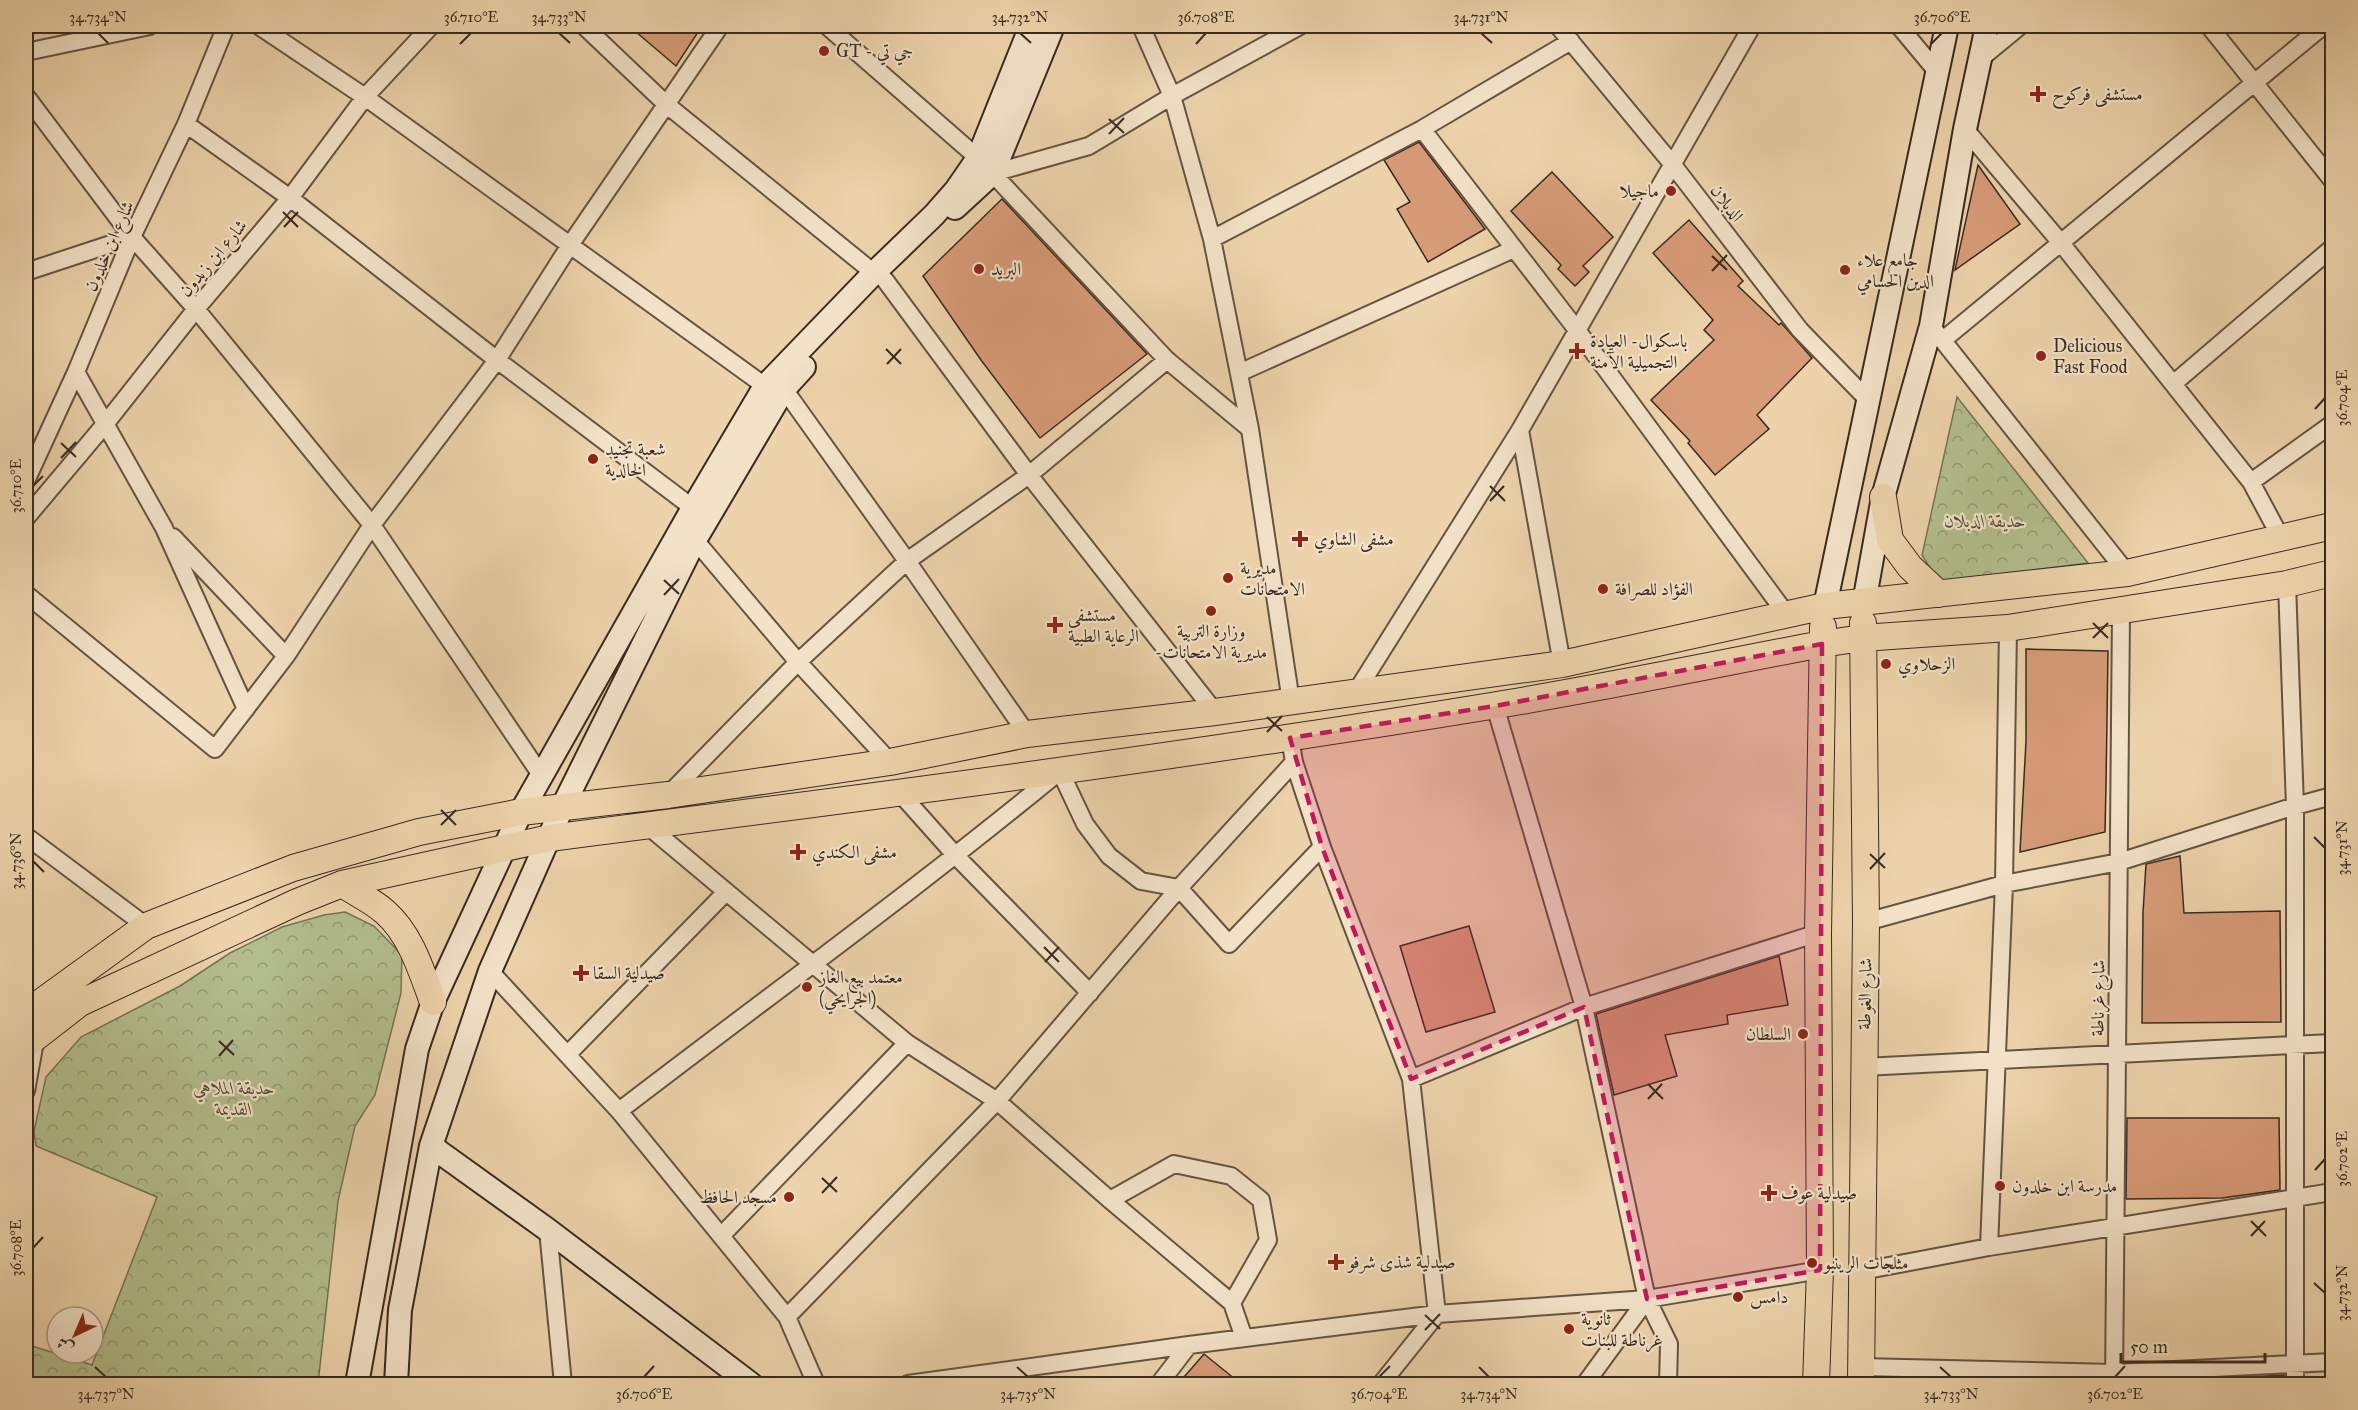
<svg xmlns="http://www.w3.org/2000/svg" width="2358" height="1410" font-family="'IM FELL Great Primer',Amiri,serif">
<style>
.park{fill:url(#park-crowns);stroke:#767456;stroke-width:1.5}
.building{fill:#d79b77;stroke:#382a20;stroke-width:1.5}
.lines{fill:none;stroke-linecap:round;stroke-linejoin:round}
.minor-casing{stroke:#655443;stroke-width:20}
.secondary-casing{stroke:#382a20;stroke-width:26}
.primary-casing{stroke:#382a20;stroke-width:28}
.minor{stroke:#f3e2c8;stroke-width:16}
.secondary{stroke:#f3e2c8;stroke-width:22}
.primary{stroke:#edd3ab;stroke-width:26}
.marked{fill:#c2185b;fill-opacity:0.2;stroke:#c2185b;stroke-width:4.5;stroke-dasharray:12 8;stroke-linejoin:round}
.ticks{fill:none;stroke:#382a20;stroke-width:2}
.poi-dot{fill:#8f2418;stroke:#f3e2c8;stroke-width:2}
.labels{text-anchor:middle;stroke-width:4.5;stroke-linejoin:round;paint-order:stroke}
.poi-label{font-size:18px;fill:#382a20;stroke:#f3e2c8;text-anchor:start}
.street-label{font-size:18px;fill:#382a20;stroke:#f3e2c8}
.park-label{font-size:18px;font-style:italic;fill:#514836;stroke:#f3e2c8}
.neatline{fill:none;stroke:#382a20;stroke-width:2}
.ticks-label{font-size:15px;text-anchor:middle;fill:#382a20}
</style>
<defs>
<pattern id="park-crowns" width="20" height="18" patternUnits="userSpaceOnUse" patternTransform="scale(1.5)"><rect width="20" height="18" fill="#b3be8d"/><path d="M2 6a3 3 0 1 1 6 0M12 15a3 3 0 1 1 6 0" fill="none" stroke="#939b73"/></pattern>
</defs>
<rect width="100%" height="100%" fill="#edd3ab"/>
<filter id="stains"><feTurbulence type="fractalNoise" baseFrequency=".00333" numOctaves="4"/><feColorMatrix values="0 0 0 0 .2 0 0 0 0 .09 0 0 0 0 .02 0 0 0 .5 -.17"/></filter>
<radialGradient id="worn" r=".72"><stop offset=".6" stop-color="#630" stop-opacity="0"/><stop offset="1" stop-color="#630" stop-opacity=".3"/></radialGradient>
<path class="park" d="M1957,397l131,166 -146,18 -10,-10 -10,-16z
M345,912l29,14 28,29 -1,38 -26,102 -20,31 -17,75 -20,183h-292v-40l66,21 65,-168 -121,-51 -2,-15 12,-54 35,-40 99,-51 50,-33 52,-26 42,-12z"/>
<path class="building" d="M629,26h73l-26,40z
M1419,142l66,87 -57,33 -31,-53 13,-7 -26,-42z
M1978,165l42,59 -65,46z
M1552,172l61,65 -30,29 6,6 -14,14 -17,-17 3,-4 -50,-54z
M1002,199l145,155 -107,84 -59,-78 -58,-84z
M1689,220l54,61 -5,5 41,39 2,-2 2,2 29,33 -55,57 12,14 -54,46 -27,-32 2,-2 -39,-41 63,-60 -10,-10 9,-10 -60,-67z
M2026,649l82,2 -2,133 -1,48 -85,20 6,-111z
M2180,856l4,57 96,-2 1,111 -139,1 1,-110 3,-49z
M1469,926l26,86 -69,20 -26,-86z
M1779,956l9,49 -61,10 1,9 -63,11 12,41 -63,19 -18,-81z
M2127,1118h152l1,72 -58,8 -96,1z
M1204,1354l37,30h-63z
M2284,1375l1,9h-54v-6z"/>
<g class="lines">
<g class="minor-casing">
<path id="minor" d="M259,26l106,71 400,289
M584,26l83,79 207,168
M827,26l151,132 189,202 83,69 41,273
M1141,26l31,70 40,143 38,190
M1558,26l115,139 127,165 68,70
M1899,26l39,47
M2209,26l123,154
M26,52l124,-26
M1980,59l40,-33
M26,96l106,141 64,72 176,216 169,250
M186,124l104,74 207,162 196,148
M1422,129l155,201 210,285
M1965,129l96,114 190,239 30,56
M993,173l96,-27 83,-50 128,-70
M1212,239l210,-110 149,-88
M26,272l106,-35
M885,280l144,195 186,237
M1936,332l191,241
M1943,340l380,-314
M76,372l88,156 82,181
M1239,373l275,-124
M2173,384l159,-136
M784,389l123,172 120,173
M1520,430l42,234
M26,481l50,-109 56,-135 54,-113 40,-98
M2251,482l81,-58
M26,518l80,-95 90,-114 94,-111 75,-101 66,-71
M173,537l113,119
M695,540l103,122 92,100
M2287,584l8,222v578
M26,594l189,155 71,-93 86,-131 125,-165 73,-115 150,-219
M1356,692l164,-262 232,-404
M1495,706l89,301 63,292 -62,85
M1290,738l4,24 28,85 89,232 173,-72 234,-74
M899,792l57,64 134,137
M668,795l130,-133 109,-101 122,-86 138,-115
M648,826l259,217 90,58 113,99 122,103 12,35
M26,836l120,90
M1866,922l138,-38 115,-22 176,-56 37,-10
M490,971l129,140 168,206 29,67
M568,1054l157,-161
M1864,1067l468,-24
M1411,1079l26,235 210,-15 173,-29
M26,1091l10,-55
M619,1111c147,-113 298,-222 441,-340l25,53 24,32 32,25 38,7 50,56 93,-97
M1110,1200l64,-36 57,12 30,24 7,40 -36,63
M548,1230l15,154
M721,1236l186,-193
M1989,1247l343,-55
M1862,1271l127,-24 15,-363 4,-256
M1647,1299l22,45 -1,40
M787,1317l210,-216 182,-213 115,-126
M1861,1367l253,6 218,-11
M908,1384l281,-39 248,-31 -56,70
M1159,1384l30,-39
M2114,1384l7,-772"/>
</g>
<g class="secondary-casing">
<path id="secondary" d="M955,208l38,-35 60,-147
M1864,603l19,-106 48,-171 34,-197 22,-103
M1825,606l122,-580
M431,1146l117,84 203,154
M357,1384l60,-335 16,-47 88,-190 172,-304 72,-122 109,-113 60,-58 22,-25 22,-32 53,-132
M396,1384l4,-74 31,-164 59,-175 72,-163 133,-268 89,-151 20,-22"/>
</g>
<g class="primary-casing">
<path id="primary" d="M1883,497l7,43 20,27 29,27
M342,884c14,9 31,17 43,28 26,23 36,58 48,90
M26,1013l120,-87 147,-58 126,-36 102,-20 147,-17 222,-33 137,-28 188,-22 347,-48 263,-58 302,-33 205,-47
M26,1045l54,-42 217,-101 45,-18 208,-46c314,-40 629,-81 941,-132 111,-18 221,-41 331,-62l40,-6 146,-10 279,-44 45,-11
M1816,1384l4,-114 -2,-337 5,-306
M1861,1384l5,-462 -3,-299"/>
</g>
<use href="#minor" class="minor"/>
<use href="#secondary" class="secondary"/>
<use href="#primary" class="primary"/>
</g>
<path class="marked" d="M1822,644l-2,626 -173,29 -63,-292 -173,72 -89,-232 -32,-109 205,-32z"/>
<path class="ticks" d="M98,33l10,10M559,33l11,10M1020,33l11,10M1481,33l11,10M460,44l11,-11M1196,44l10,-11M1931,44l11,-11M1109,119l15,14M1109,134l15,-16M283,212l15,15M284,227l14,-15M1712,256l15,14M1712,271l15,-16M886,349l15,15M887,364l14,-15M2315,409l10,-11M61,443l15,14M61,458l15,-16M33,486l10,-10M1490,486l15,15M1490,501l14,-15M664,580l15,14M664,595l15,-16M2093,623l15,15M2093,638l15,-15M1267,717l15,14M1267,732l15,-16M441,810l15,15M441,825l15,-15M2314,837l11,11M1870,854l15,14M33,861l11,11M1870,869l15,-16M1044,947l15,15M1045,962l14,-15M219,1041l15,14M219,1056l14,-16M1648,1084l15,15M1648,1099l14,-15M2315,1170l10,-11M822,1178l15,14M822,1193l15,-16M2251,1221l15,15M2251,1236l14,-15M33,1248l10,-11M2314,1283l11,10M1425,1315l15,14M1425,1330l15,-16M95,1367l11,10M1017,1367l11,10M1479,1367l10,10M1940,1367l11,10M644,1377l10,-11M1379,1377l11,-11M2115,1377l10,-11"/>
<g class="poi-dot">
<circle cx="824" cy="51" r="6"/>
<path d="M2035 85h6v6h6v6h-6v6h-6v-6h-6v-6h6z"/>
<circle cx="1671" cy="191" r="6"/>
<circle cx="979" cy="269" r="6"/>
<circle cx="1845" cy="270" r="6"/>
<path d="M1574 342h6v6h6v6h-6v6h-6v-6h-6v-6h6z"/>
<circle cx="2041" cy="356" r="6"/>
<circle cx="593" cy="459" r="6"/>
<path d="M1297 530h6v6h6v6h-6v6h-6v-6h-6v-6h6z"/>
<circle cx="1228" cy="578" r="6"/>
<circle cx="1603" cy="589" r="6"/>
<circle cx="1211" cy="611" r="6"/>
<path d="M1052 616h6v6h6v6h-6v6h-6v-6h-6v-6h6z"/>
<circle cx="1886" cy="664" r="6"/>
<path d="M795 843h6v6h6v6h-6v6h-6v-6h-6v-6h6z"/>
<path d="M578 964h6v6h6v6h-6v6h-6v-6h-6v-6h6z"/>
<circle cx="807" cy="987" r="6"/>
<circle cx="1803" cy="1034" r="6"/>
<circle cx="2000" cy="1186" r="6"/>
<path d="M1766 1184h6v6h6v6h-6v6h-6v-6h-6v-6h6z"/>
<circle cx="789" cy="1197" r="6"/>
<path d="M1333 1253h6v6h6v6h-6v6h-6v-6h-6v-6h6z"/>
<circle cx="1812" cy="1263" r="6"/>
<circle cx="1738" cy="1297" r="6"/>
<circle cx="1569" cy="1329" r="6"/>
</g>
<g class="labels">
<g class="poi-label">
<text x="836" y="57">GT - جي تي</text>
<text x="2052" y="100">مستشفى فركوح</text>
<text x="1659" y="197" text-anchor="end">ماجيلا</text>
<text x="1857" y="266">جامع علاء<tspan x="1857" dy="21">الدين الحسامي</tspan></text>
<text x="991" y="275">البريد</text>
<text x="1590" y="347">باسكوال- العيادة<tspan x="1590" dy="21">التجميلية الآمنة</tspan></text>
<text x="2053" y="352">Delicious<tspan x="2053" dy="21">Fast Food</tspan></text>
<text x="605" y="455">شعبة تجنيد<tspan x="605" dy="21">الخالدية</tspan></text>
<text x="1314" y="545">مشفى الشاوي</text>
<text x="1240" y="574">مديرية<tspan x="1240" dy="21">الامتحانات</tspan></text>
<text x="1615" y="595">الفؤاد للصرافة</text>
<text x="1068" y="621">مستشفى<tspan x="1068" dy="21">الرعاية الطبية</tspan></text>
<text x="1211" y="637" text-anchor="middle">وزارة التربية<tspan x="1211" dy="21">-مديرية الامتحانات</tspan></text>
<text x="1898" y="670">الزحلاوي</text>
<text x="812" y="858">مشفى الكندي</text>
<text x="593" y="979">صيدلية السقا</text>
<text x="819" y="983">معتمد بيع الغاز<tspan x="819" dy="21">(الجرايحي)</tspan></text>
<text x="1791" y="1040" text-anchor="end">السلطان</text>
<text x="2012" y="1192">مدرسة ابن خلدون</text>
<text x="1781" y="1199">صيدلية عوف</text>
<text x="777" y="1203" text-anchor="end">مسجد الحافظ</text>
<text x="1348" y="1268">صيدلية شذى شرفو</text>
<text x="1824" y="1269">مثلجات الرينبو</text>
<text x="1750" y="1303">دامس</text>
<text x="1581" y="1325">ثانوية<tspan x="1581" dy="21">غرناطة للبنات</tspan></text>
</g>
<g class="street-label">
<text transform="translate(1727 203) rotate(53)" y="6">الدبلان</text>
<text transform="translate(109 246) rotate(-66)" y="6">شارع ابن خلدون</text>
<text transform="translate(213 258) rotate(-50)" y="6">شارع ابن زيدون</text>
<text transform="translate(1865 994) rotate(-89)" y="6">شارع الغوطة</text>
<text transform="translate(2098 998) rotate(-89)" y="6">شارع غرناطة</text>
</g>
<g class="park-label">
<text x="1985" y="527">حديقة الدبلان</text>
<text x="234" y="1094">حديقة الملاهي<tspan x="234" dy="21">القديمة</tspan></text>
</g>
</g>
<rect width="2358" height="1410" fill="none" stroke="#edd3ab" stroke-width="66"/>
<g transform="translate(75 1335) rotate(224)"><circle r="28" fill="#f3e2c8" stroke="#a89885" stroke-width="1.5"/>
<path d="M0-4.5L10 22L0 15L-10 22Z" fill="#8f2418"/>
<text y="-9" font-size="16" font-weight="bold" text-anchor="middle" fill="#382a20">ش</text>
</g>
<path d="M2121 1353v9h144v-9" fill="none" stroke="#382a20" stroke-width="3"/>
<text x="2130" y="1353" font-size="18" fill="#382a20" stroke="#f3e2c8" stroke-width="4.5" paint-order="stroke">50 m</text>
<rect x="33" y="33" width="2292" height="1344" class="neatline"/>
<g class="ticks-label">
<text x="98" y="22">34.734°N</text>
<text x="471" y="22">36.710°E</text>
<text x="559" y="22">34.733°N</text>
<text x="1020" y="22">34.732°N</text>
<text x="1206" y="22">36.708°E</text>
<text x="1481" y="22">34.731°N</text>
<text x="1942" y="22">36.706°E</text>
<text transform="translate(2342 398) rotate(-90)" y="5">36.704°E</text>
<text transform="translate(16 486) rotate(-90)" y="5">36.710°E</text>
<text transform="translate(2342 848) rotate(-90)" y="5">34.731°N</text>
<text transform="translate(16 861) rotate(-90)" y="5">34.736°N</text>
<text transform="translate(2342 1159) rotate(-90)" y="5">36.702°E</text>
<text transform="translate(16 1248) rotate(-90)" y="5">36.708°E</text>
<text transform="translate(2342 1293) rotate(-90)" y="5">34.732°N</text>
<text x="106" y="1399">34.737°N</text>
<text x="644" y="1399">36.706°E</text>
<text x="1028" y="1399">34.735°N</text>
<text x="1379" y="1399">36.704°E</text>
<text x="1489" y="1399">34.734°N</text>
<text x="1951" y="1399">34.733°N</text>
<text x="2115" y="1399">36.702°E</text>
</g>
<rect width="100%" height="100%" filter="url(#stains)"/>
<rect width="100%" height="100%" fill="url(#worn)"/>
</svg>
